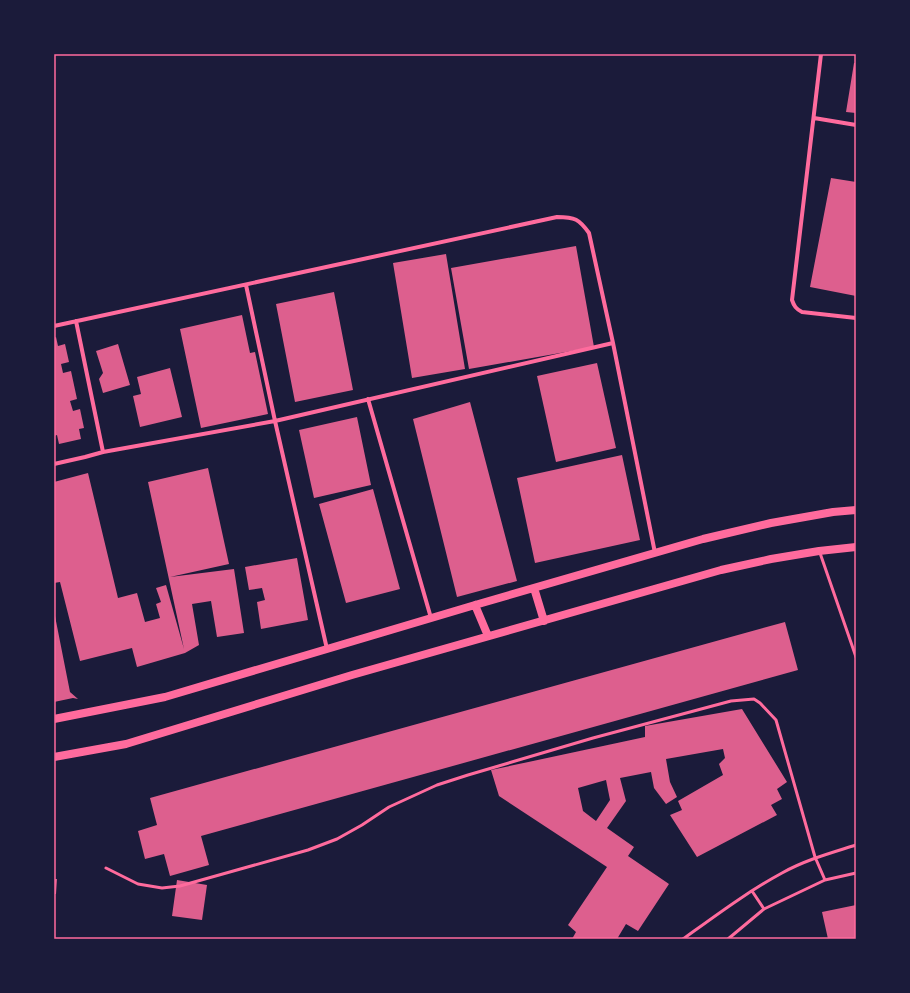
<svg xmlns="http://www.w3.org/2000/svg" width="910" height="993" font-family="Mulish,sans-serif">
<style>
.building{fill:#dd5f8e;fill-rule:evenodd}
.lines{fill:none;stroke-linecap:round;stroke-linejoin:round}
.service{stroke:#ff6b9d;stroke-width:3}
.minor{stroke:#ff6b9d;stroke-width:4}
.secondary{stroke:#ff6b9d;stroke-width:8}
.neatline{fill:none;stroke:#ff6b9d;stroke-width:1.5}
</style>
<rect width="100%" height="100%" fill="#1b1b3a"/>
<path class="building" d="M854,63h2v50l-10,-1z
M831,178l25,4v114l-46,-9z
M576,246l18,101 -125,22 -18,-101z
M446,254l19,115 -53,9 -19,-115z
M334,292l19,98 -58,12 -19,-98z
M242,315l8,38 5,-1 13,62 -67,14 -21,-99z
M56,337l2,9 7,-2 4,18 -8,2 2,9 8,-2 6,28 -7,2 3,10 7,-2 4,19 -5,1 2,10 -22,5 -2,-9 -3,1v-98z
M118,344l12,41 -27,8 -4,-14 4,-6 -7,-22z
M597,363l19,85 -60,14 -19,-86z
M170,368l12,49 -42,10 -7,-31 8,-2 -4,-17z
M470,402l47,179 -60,16 -44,-178z
M357,417l14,68 -57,13 -15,-68z
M622,455l18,85 -105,23 -18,-85z
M208,468l21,96 -59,13 64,-8 10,64 -27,4 -6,-36 -19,3 7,41 -14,8 -48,14 -5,-19 -52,13 -20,-79 -6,1v-101l34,-9 30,125 19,-5 8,29 15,-4 -4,-14 5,-2 -5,-14 10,-3 18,64 -36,-167z
M373,489l27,100 -54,14 -27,-99z
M297,558l11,62 -47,9 -4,-27 8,-2 -3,-12 -13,2 -4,-23z
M54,616h1l15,76 8,7 -5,-1 -19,4z
M785,622l13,48 -597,166 8,29 -39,11 -6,-22 -19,5 -7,-28 19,-6 -7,-27z
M742,709l45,73 -10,7 5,10 -11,6 6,10 -80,42 -27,-42 12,-5 -4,-9 45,-26 -4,-11 6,-6 -2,-9 -57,10 4,23 7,15 -11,7 -12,-16 -3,-16 -31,6 6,23 -19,27 27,19 -6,9 41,28 -31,47 -12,-7 -9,15h-45l4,-7 -8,-7 39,-58 -108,-71 -8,-26 154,-33v-11zM606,780l4,20 -14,21 -13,-10 -5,-23z
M54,879h3l-1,15h-2z
M177,880l30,5 -5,35 -30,-4z
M856,905v34h-28l-6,-27z"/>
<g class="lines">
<path class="service" d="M820,553l36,104
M106,868l32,16 24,4 18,-2 128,-36 29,-11 25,-14 27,-18 48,-22 31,-10 125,-37 138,-37 23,-2 6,4 16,17 39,137 10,23
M752,891l12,18
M683,939c32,-23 64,-47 99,-66 23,-13 49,-20 74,-28
M728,939l36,-30 61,-29 31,-7"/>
<path class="minor" d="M821,54l-29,246c2,6 4,9 10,12l54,6
M814,118l42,7
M246,285l29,136 52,228
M76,321l27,131
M54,326l503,-109c18,0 22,2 32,16l24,110 42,210
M368,399l63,219
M54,464l31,-7 18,-5 172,-31 338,-78"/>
<path class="secondary" d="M534,588l10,33
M475,605l13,31
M54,719l111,-22 162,-48 148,-44 228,-66 68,-16 62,-11 23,-2
M54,757l72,-13 226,-69 369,-105 50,-11 48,-8 37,-4"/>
</g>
<rect width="910" height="993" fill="none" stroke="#1b1b3a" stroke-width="110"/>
<rect x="55" y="55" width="800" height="883" class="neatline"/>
</svg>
